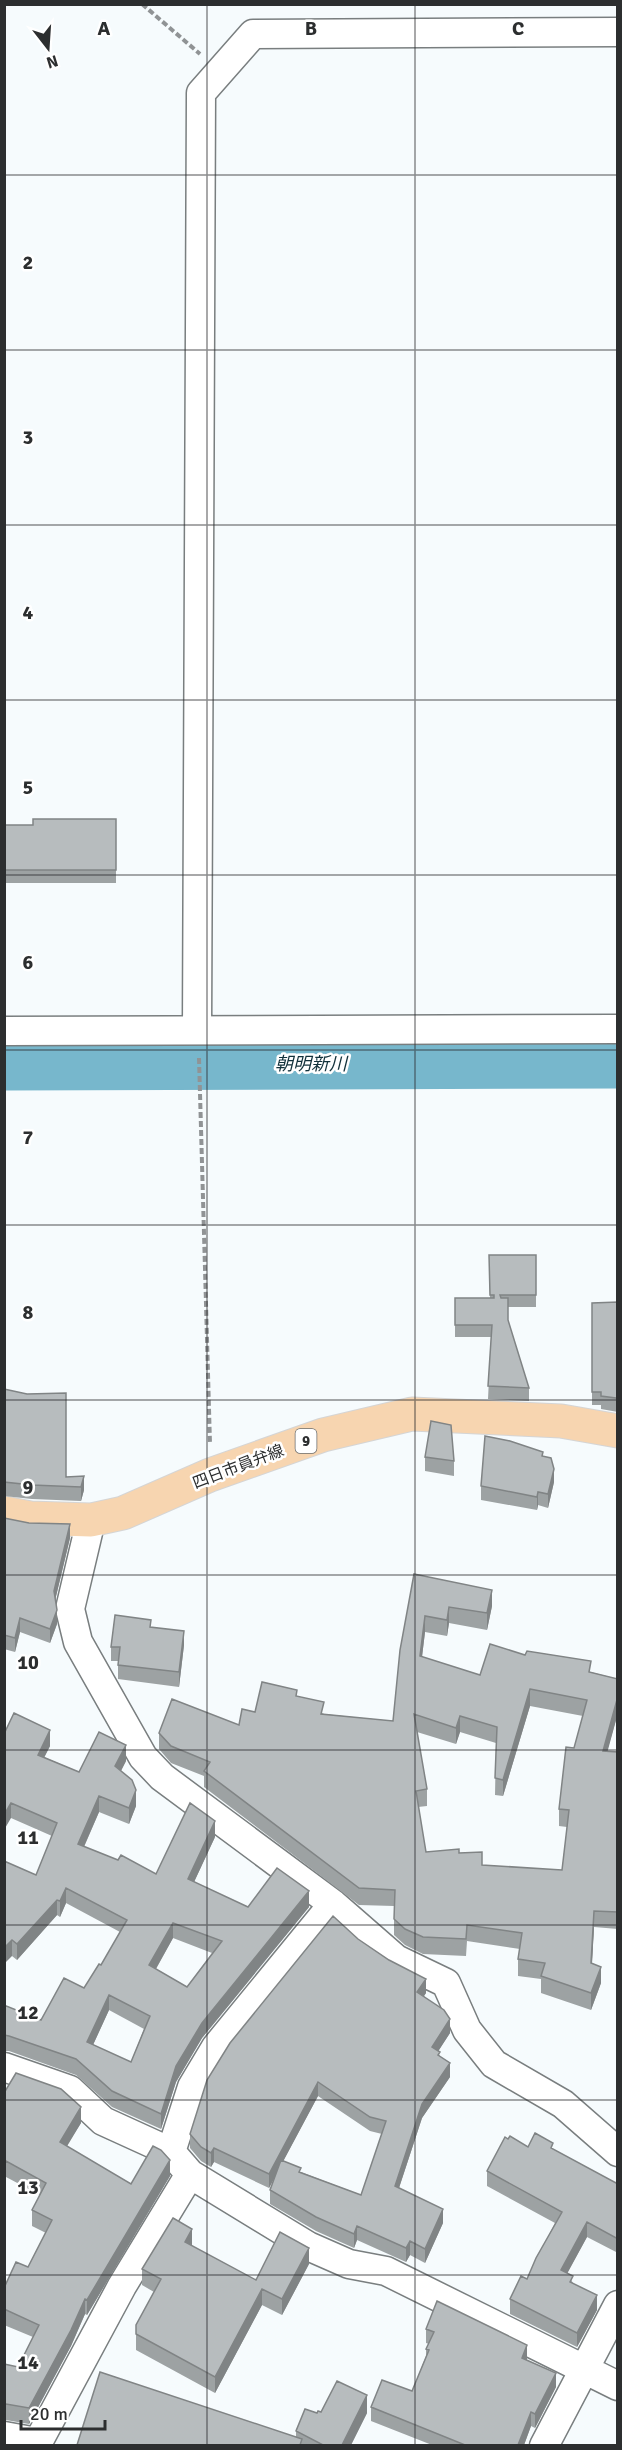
<svg xmlns="http://www.w3.org/2000/svg" width="622" height="2450" font-family="Signika,'Noto Sans JP',sans-serif">
<style>
.lines{fill:none;stroke-linecap:round;stroke-linejoin:round}
.river{stroke:#77b7cc;stroke-width:51}
.minor-casing{stroke:#797e7f;stroke-width:31}
.major-casing{stroke:#d5d5d5;stroke-width:35}
.path{stroke:#909395;stroke-width:4;stroke-dasharray:6 3;stroke-linecap:butt}
.minor{stroke:#fff;stroke-width:28}
.major{stroke:#f7d5b0;stroke-width:33}
.wall{fill:#9da2a3;fill-rule:evenodd}
.shaded-wall{fill:#808485}
.building{fill:#b7bcbe;stroke:#808485;stroke-width:1.5;fill-rule:evenodd}
.grid{fill:none;stroke:#2c2e2f;stroke-width:1.5;stroke-opacity:0.55}
.labels{text-anchor:middle;stroke-width:5;stroke-linejoin:round;paint-order:stroke}
.shield{fill:#fff;stroke:#6b6d6d;stroke-width:1.5}
.shield-label{font-size:15px;font-weight:bold;fill:#2c2e2f}
.street-label{font-size:16px;fill:#2c2e2f;stroke:#fff}
.water-label{font-size:18px;font-style:italic;fill:#12313b;stroke:#fff}
.grid-label{font-size:20px;text-anchor:middle;font-weight:bold;fill:#2c2e2f;stroke:#fff;stroke-width:5;stroke-linejoin:round;paint-order:stroke}
</style>
<rect width="100%" height="100%" fill="#f6fbfd"/>
<g class="lines">
<path class="river" d="M4,1065l614,-2"/>
<g class="minor-casing">
<path id="minor" d="M197,1030l4,-937 52,-59 365,-2
M4,1031l614,-2
M91,1520l-21,89 8,33 65,115 19,20 171,127 63,55 50,24 21,47 27,34 69,40 55,48
M4,2067l66,23 33,31 68,31 19,22 118,72 41,18 37,7 232,115
M171,2152l21,-65 24,-40 117,-143
M4,2436l33,6
M36,2446l86,-160 68,-112
M544,2446l74,-141"/>
</g>
<g class="major-casing">
<path id="major" d="M4,1513l26,5 61,2 32,-7 87,-38 113,-40 89,-21 149,7 57,10"/>
</g>
<path class="path" d="M142,4l58,50
M199,1058l11,386"/>
<use href="#minor" class="minor"/>
<use href="#major" class="major"/>
</g>
<path class="wall" d="M116,819v64h-112v-58h29z
M489,1255h47v52h-28v13l21,68v13l-41,-2 3,-62h-36v-39h35z
M618,1302v110l-17,-3v-4h-9v-102z
M4,1389l62,88 18,-1v14l-3,11 -49,-2 -28,-3z
M543,1456l11,26 -6,26 -10,-3 -1,5 -56,-10v-14z
M425,1457l29,4v15l-29,-5z
M4,1518l66,20 -15,62 2,24 -7,19 -30,-11 -5,20 -11,-3z
M414,1574l78,32 -5,24 -38,-7 -2,13 -22,-4 -3,25 58,18 45,-20 93,24v34l-11,38 11,1v177l-24,-2 -2,37 9,19 -10,27 -50,-17v-14l-23,-3v-17l2,-10 -53,-8 -1,15 -43,-2 -18,-9 -11,-10v-29l-35,-1 -155,-118v-11l-33,-13 -12,-14v-16l80,-8 16,-13 42,-15 27,17 69,7zM530,1706l53,10 -24,93v17l8,1 -5,43 -80,-5 -23,-12 -33,-1 -8,-45 9,-1v-17l-10,-57 39,12 4,-12 36,11 -1,52 8,1z
M151,1627l33,18 -5,42 -61,-8v-18h-7v-14z
M4,1734l46,12 -6,11 35,15 47,-11 -5,10 15,35 -7,18 -30,-12 -15,35 34,13 38,14 59,-37 -21,45 54,25h61l-107,131 -26,44 -15,47 -49,-22 -36,-32 -67,-24h-5v-46l37,15 43,-32 17,-23 19,-33 -54,-29 -6,14 -3,-2 -40,45 -5,-4 -8,-95 32,14 16,-39 -41,-18zM173,1938l39,15 -25,34 -31,-18zM109,2010l35,19 -13,33 -38,-17z
M358,1939l68,54 -2,3 26,37 -12,18 2,6 10,20 -28,41 -23,70 44,35 -18,40 -15,-8 -4,7 -49,-22 -3,8 -38,-17 -46,-27v-14l5,-13 -6,11 -55,-26 -3,5 -10,-6 -11,-13v-14zM318,2096l52,35 12,3 -21,61 -60,-23 -18,-11z
M4,2093l77,30 -15,23 65,38 39,-8 -83,139 -2,-1 -14,32 -42,78 -23,-4 -2,-56 14,3 15,-30 -29,-12v-37l24,-21 18,-34 -14,-7v-16l8,-15 -34,-18z
M528,2147l25,2 63,34 2,-3v73l-31,-16 -20,36 6,10 24,27 -20,37 -67,-33v-15l17,-20 28,-56 -68,-37v-15z
M192,2245v1l64,34 53,-16 -27,51 -20,-10 -47,88 -79,-43v-25l18,-33 -12,-7v-16z
M426,2329l101,30v1l29,27 -21,41 -4,-2 -7,19h-92l-61,-24v-14l41,-16 14,-35v-7l3,-5 -3,-1z
M321,2412l46,1 -16,32h-274l219,-8v-6l21,-18z"/>
<path class="shaded-wall" d="M554,1469v13l-6,26v-14z
M84,1476v14l-3,11v-14z
M538,1492v13l-1,5v-13z
M70,1524v14l-16,67v-14z
M492,1590v16l-5,24v-17z
M449,1607v16l-2,13v-16z
M57,1610v14l-7,19v-14z
M425,1616v16l-5,41v-17z
M20,1618v14l-5,20v-14z
M184,1631v14l-5,42v-15z
M530,1689v17l-27,90v-16z
M618,1696v17l-15,55v-17z
M460,1716v16l-4,12v-16z
M50,1730v16l-12,24v-15z
M126,1745v16l-11,21v-16z
M136,1790v16l-7,18v-16z
M99,1796v16l-21,48v-16z
M11,1803v15l-7,12v-15z
M215,1821v16l-27,58v-16z
M66,1888v15l-6,14v-16z
M309,1891v16l-107,131 -26,44 -15,47v-15l15,-48 26,-43z
M57,1900v15l-40,45v-16z
M594,1911v16l-3,53v-17z
M173,1923v15l-24,43v-16z
M12,1940v16l-8,8v-16z
M601,1967v16l-10,27v-17z
M426,1979v14l-9,13v-14z
M109,1995v15l-22,48v-16z
M450,2019v14l-18,28v-14z
M450,2063v14l-28,41 -27,82v-14l27,-82z
M318,2082v14l-49,92v-14z
M81,2107v16l-21,35v-16z
M214,2148v14l-3,5v-14z
M170,2160v16l-83,139v-15z
M6,2161v16l-2,3v-16z
M443,2209v14l-18,40v-14z
M587,2222v15l-26,48v-15z
M357,2226v14l-3,8v-14z
M192,2229v16l-7,13v-16z
M410,2241v14l-4,7v-14z
M309,2248v16l-27,51v-16z
M262,2289v16l-47,88v-16z
M597,2295v15l-20,37v-14z
M85,2299v15l-14,32 -42,78v-16z
M527,2345v14l-5,13v-14z
M556,2373v14l-21,41v-14z
M367,2395v18l-16,32h-9z
M6,2404v16h-2v-15z
M531,2412v14l-7,19h-6z"/>
<path class="building" d="M33,819h83v51h-112v-45h29z
M489,1255h47v40h-36l1,3h7v22l21,68 -41,-2 4,-61h-37v-27h39v-3h-4z
M618,1302v96h-2l-15,-2v-4h-9v-89z
M4,1389l23,5 39,-1v84l18,-1 -3,11 -49,-2 -28,-3z
M431,1421l20,4 3,36 -29,-4z
M485,1436l25,5 33,11 -1,4 9,2 3,11 -6,25 -10,-2 -1,5 -56,-11z
M4,1518l25,5 41,1 -16,67 3,19 -7,19 -30,-11 -5,20 -11,-3z
M414,1574l78,16 -5,23 -38,-6 -2,13 -22,-4 -5,40 60,19 10,-31 35,11 2,-4 64,10 -2,11 29,7v17l-15,55 15,1v160l-24,-1 -3,52 10,4 -10,26 -50,-17 4,-13 -27,-4 4,-26 -55,-8 -1,14 -43,-2 -18,-8 -11,-10 1,-29 -36,-2 -155,-117 6,-9 -39,-16 -12,-13 13,-34 67,26 3,-16 13,3 7,-30 35,8 -1,6 28,6 -3,12 72,7 7,-71zM530,1689l57,11 -13,48 -8,-1 -7,62 10,1 -7,60 -80,-5v-13l-23,1v-4l-33,3 -10,-61 11,-2 -13,-75 42,14 4,-12 37,11 -2,51 8,2z
M115,1615l36,5 -1,7 34,4 -5,41 -61,-7 2,-18h-9z
M14,1713l36,17 -12,25 41,17 20,-40 27,13 -11,21 17,14 4,10 -7,18 -30,-12 -21,48 40,16 3,-5 35,19 34,-71 25,18 -27,58 60,28 29,-39 32,23 -107,132 -26,43 -15,48 -49,-23 -36,-32 -67,-23 -5,-1v-30l37,15 23,-42 20,10 15,-24 2,1 26,-45 -61,-32 -6,13 -3,-1 -40,44 -5,-4 -8,8v-87l32,14 21,-52 -46,-20 -7,12v-81zM173,1923l49,18 -35,46 -38,-22zM109,1995l41,21 -19,46 -44,-20z
M333,1916l25,23 31,21 37,19 -9,13 27,18 6,9 -18,28 8,5 -2,3 12,8 -28,41 -27,82 48,23 -18,40 -15,-8 -4,7 -49,-22 -3,8 -38,-17 -46,-27 11,-30 20,8 -2,4 62,23 25,-74 -16,-4 -52,-35 -49,92 -55,-26 -3,5 -10,-6 -11,-13 17,-54 23,-37z
M16,2073l45,16 20,18 -21,35 71,42 22,-38 8,4 9,10 -83,140 -2,-1 -14,31 -42,78 -23,-4 -2,1v-41l14,3 21,-42 -35,-16v-21l12,-26 12,5 24,-47 -20,-10 14,-27 -40,-22 -2,3v-71z
M535,2133l18,10 -2,5 65,35 2,-3v59l-31,-17 -26,48 12,6 -3,6 27,13 -20,38 -67,-34 11,-23 6,3 9,-21 26,-46 -75,-41 18,-34 3,2 2,-3 18,11z
M173,2218l19,11 -7,13 71,38 24,-48 29,16 -27,51 -20,-10 -47,88 -79,-43v-9l25,-46 -19,-10z
M437,2301l90,44 -5,13 34,15 -21,41 -4,-2 -13,33h-53l-94,-38 11,-27 30,11 17,-41 -3,-1 8,-17 -8,-3z
M100,2372l202,67 -2,6h-223z
M337,2381l30,14 -25,50h-19l-27,-14 9,-22 12,4 1,-2 3,1z"/>
<path class="grid" d="M207,4v2442M415,4v2442M4,175h614M4,350h614M4,525h614M4,700h614M4,875h614M4,1050h614M4,1225h614M4,1400h614M4,1575h614M4,1750h614M4,1925h614M4,2100h614M4,2275h614"/>
<g class="labels">
<rect class="shield" x="295.5" y="1429" width="21" height="24" rx="4.5"/>
<g class="shield-label">
<text x="306" y="1446">9</text>
</g>
<g class="street-label">
<text transform="translate(238 1466) rotate(-21)" y="6">四日市員弁線</text>
</g>
<g class="water-label">
<text x="311" y="1070">朝明新川</text>
</g>
</g>
<g class="grid-label">
<text x="104" y="35">A</text>
<text x="311" y="35">B</text>
<text x="518" y="35">C</text>
<text x="28" y="269">2</text>
<text x="28" y="444">3</text>
<text x="28" y="619">4</text>
<text x="28" y="794">5</text>
<text x="28" y="969">6</text>
<text x="28" y="1144">7</text>
<text x="28" y="1319">8</text>
<text x="28" y="1494">9</text>
<text x="28" y="1669">10</text>
<text x="28" y="1844">11</text>
<text x="28" y="2019">12</text>
<text x="28" y="2194">13</text>
<text x="28" y="2369">14</text>
</g>
<rect width="622" height="2450" fill="none" stroke="#2c2e2f" stroke-width="12"/>
<g transform="translate(48 48) rotate(163)" stroke="#ffffff" stroke-width="4.5" paint-order="stroke">
<path d="M0-4.5L10 22L0 15L-10 22Z" fill="#2c2e2f"/>
<text y="-9" font-size="16" font-weight="bold" text-anchor="middle" fill="#2c2e2f">N</text>
</g>
<path d="M21 2420v9h84v-9" fill="none" stroke="#2c2e2f" stroke-width="3"/>
<text x="30" y="2420" font-size="18" fill="#2c2e2f" stroke="#ffffff" stroke-width="4.5" paint-order="stroke">20 m</text>
</svg>
